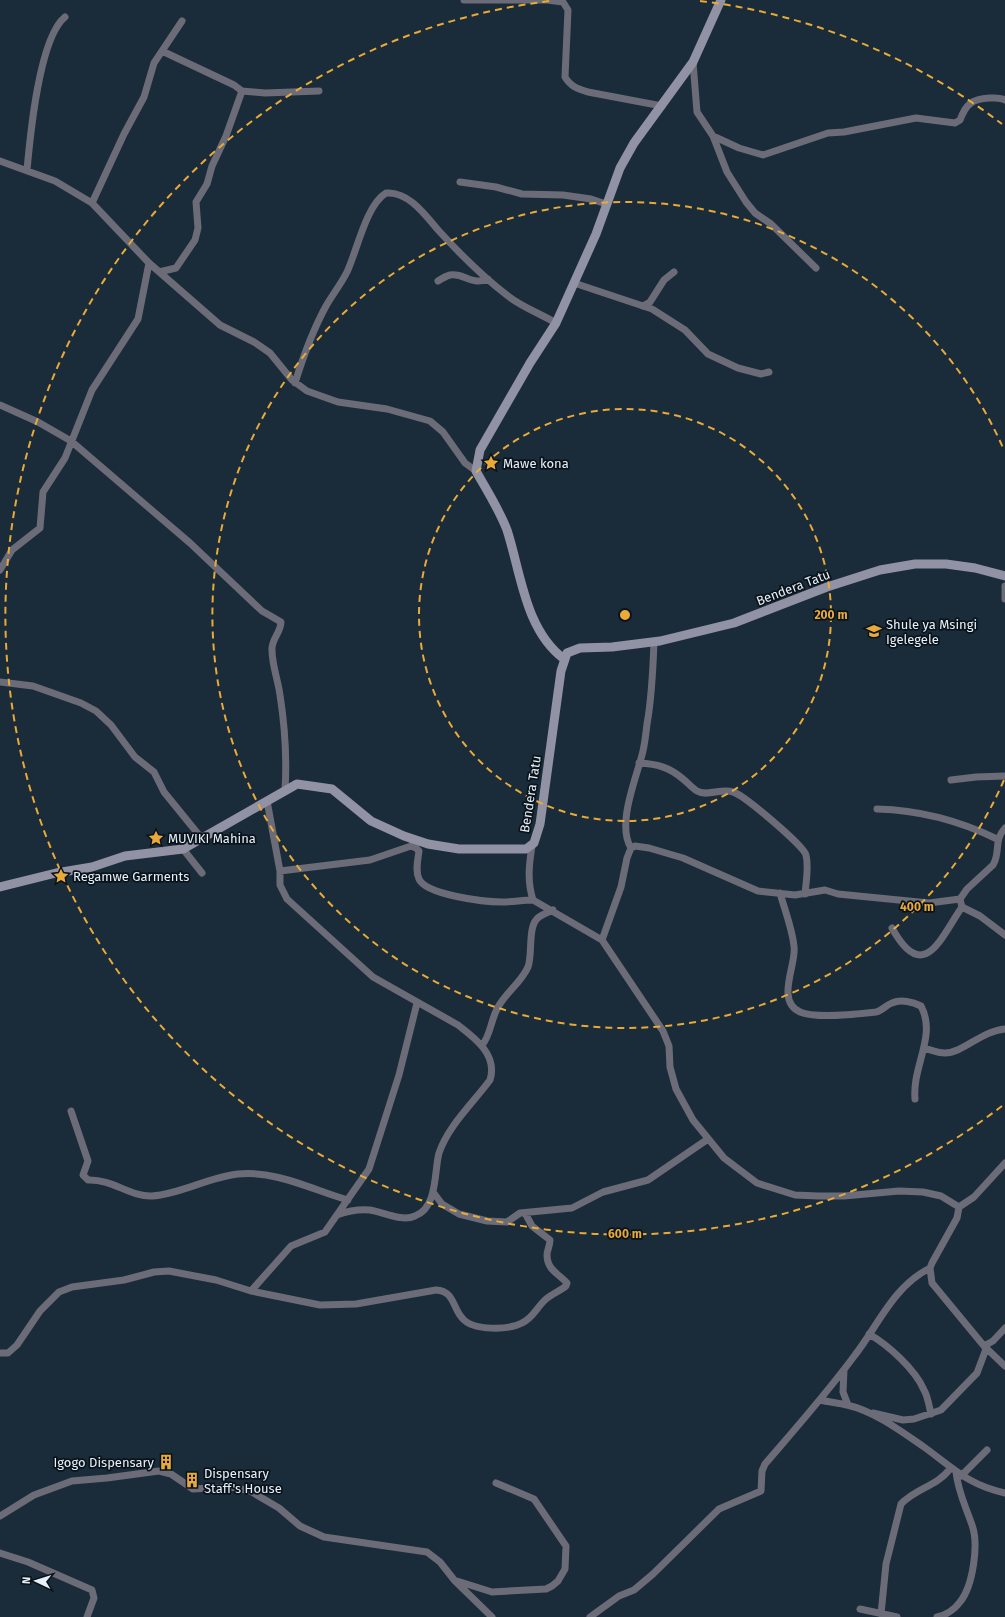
<svg xmlns="http://www.w3.org/2000/svg" width="1005" height="1617" font-family="'Fira Sans',sans-serif">
<style>
.lines{fill:none;stroke-linecap:round;stroke-linejoin:round}
.street{stroke:#6b6c77;stroke-width:7}
.secondary{stroke:#9192a3;stroke-width:9}
.ring{fill:none;stroke:#e9aa38;stroke-width:2;stroke-dasharray:7 5}
.labels{text-anchor:middle;stroke-width:3.5;stroke-linejoin:round;paint-order:stroke}
.poi-label{font-size:13px;fill:#e5f0fa;stroke:#0b131a;text-anchor:start}
.street-label{font-size:13px;fill:#e5f0fa;stroke:#0b131a}
.centre{fill:#e9aa38;stroke:#0b131a;stroke-width:2}
.ring-label{font-size:12px;text-anchor:middle;font-weight:bold;fill:#e9aa38;stroke:#0b131a;stroke-width:3.5;stroke-linejoin:round;paint-order:stroke}
</style>
<rect width="100%" height="100%" fill="#1a2b3a"/>
<g class="lines">
<path class="street" d="M464,0h83l16,2 5,8 -3,67c6,10 13,12 23,15l74,14
M162,51l72,34 8,6 23,2 54,-2
M693,62l4,50 16,24 14,36 19,30 9,11 16,11 45,44
M713,136l26,12 24,7 65,-22 16,-1 72,-14 39,5 5,-3c6,-16 12,-21 29,-22 6,0 11,-1 16,2
M0,161l55,20 37,22 57,60 71,62 34,17 16,11 22,27 15,11 31,11 49,7 43,12 13,11 22,31 11,8
M27,170c3,-33 12,-132 38,-153
M460,182l36,5 26,7 41,1 28,4 15,5
M92,203l32,-69 20,-37 10,-34 28,-42
M159,272l17,-4 19,-28 3,-12 -2,-26 11,-18 5,-18 14,-30 16,-45
M438,281c3,-2 8,-5 12,-6 14,-3 20,11 38,4
M574,283l78,26 33,21 23,24 30,14 23,6 8,-2
M643,306l7,-4 14,-22 10,-8
M295,383c8,-26 18,-53 31,-77 7,-12 15,-22 21,-34 10,-21 19,-67 39,-79 23,-2 40,23 53,38 21,23 44,46 69,65 14,11 33,18 48,27
M0,405l38,17 33,19 119,102 72,68 19,11c0,10 -10,18 -9,28 0,15 6,30 8,45 5,32 7,63 5,95
M0,570l12,-20 28,-22 3,-36 22,-34 27,-68 46,-71 11,-56
M1005,586v13
M0,682l33,4 48,17 15,8 15,14 24,32 19,15 10,20 39,48
M639,763c18,1 30,4 44,16 5,4 9,9 14,12 10,6 24,-3 36,1 11,3 71,54 73,63 3,12 0,27 -1,39
M951,780l25,-3 29,-1
M267,801l13,70v14l7,14 86,78 85,48c17,13 40,30 32,55 -17,23 -42,46 -51,73 -5,18 -1,55 -24,63 -13,6 -32,-4 -45,-6 -12,-1 -22,1 -33,5
M877,809c41,1 83,12 120,30
M1005,828c-12,13 -4,24 -12,37l-26,24 -7,10 2,8 18,9 25,19
M411,846l5,2 3,3c-1,8 -4,20 0,28 7,16 66,23 83,23 11,0 21,-2 31,-2
M532,846c-3,19 -5,35 1,54l69,40 61,91 6,15 1,21 6,22 17,31 31,38 33,25 38,12 23,1h26l55,-5 24,1 18,4 18,11 -2,11 -25,45 -2,5 2,15 52,63 21,20
M631,848c-15,-24 6,-71 12,-97 2,-9 3,-18 4,-27 5,-27 6,-55 7,-82
M183,849l19,24
M280,871l90,-11 41,-14 2,-3
M780,893c5,18 12,35 14,53 3,18 -19,55 6,66 16,7 58,2 76,0 6,-1 10,-7 16,-9 9,-4 21,-1 29,3 16,30 -9,60 -6,93
M892,928c32,58 49,9 70,-21
M602,940l19,-53 6,-29 4,-10 4,-2 14,2 34,10 75,33 37,4 30,-5 13,4 91,9 31,-4
M482,1045c8,-8 9,-25 15,-36 8,-16 24,-26 31,-42 5,-13 -1,-42 11,-50 4,-3 10,-5 14,-7
M924,1048c7,2 14,5 21,5 18,0 36,-22 60,-24
M71,1111l17,50 -5,14 5,5c25,-1 42,17 64,16 29,-2 57,-19 86,-22 37,-4 75,16 110,26
M433,1192l9,12 17,10 28,7 20,1 13,-9 52,-5 31,-16 45,-12 60,-41
M959,1207l15,-10 31,-34
M251,1291l40,-45 34,-14 44,-63 30,-94 18,-72
M869,1334c19,11 46,35 55,56 4,7 5,16 7,24
M984,1346l9,-5 12,-13
M0,1353h8l9,-8 23,-34 19,-19 13,-5 52,-7 30,-8 15,-1 47,9 35,11 69,14 36,-1 80,-14c19,1 16,18 27,29 11,12 46,11 59,4 11,-5 15,-16 24,-24 6,-5 14,-8 20,-13l1,-3c-8,-9 -20,-13 -20,-28 0,-5 3,-9 3,-15l-18,-14 -7,-13
M844,1370l-1,22 5,13
M820,1400c9,2 18,3 27,5 27,6 54,26 77,42 29,21 44,38 81,46
M873,1413l30,7 11,-1 27,-9 36,-37 9,-24
M961,1476l26,-26
M0,1516l34,-21 38,-14 35,-3 52,-7 12,3 22,15 38,-2 19,4 29,17 21,18 24,11 103,15 13,10 15,19 37,36
M0,1553l28,9 64,28 2,8 -7,19
M457,1581l35,11 54,-3 6,-3 6,-5 7,-12 1,-23 -32,-47 -38,-16
M860,1609l37,8
M881,1614l5,-50 15,-60c15,-16 35,-17 49,-35
M590,1617l29,-21 15,-6 19,-16 66,-65 42,-18 1,-20 3,-7c31,-36 62,-71 90,-109 24,-31 38,-68 75,-87
M937,1617c9,-2 17,-7 23,-15 13,-16 19,-58 12,-77 -6,-18 -14,-33 -16,-53"/>
<path class="secondary" d="M564,659c-39,-29 -43,-86 -57,-129 -8,-21 -20,-39 -31,-59l4,-21 50,-87 26,-40 40,-89 24,-66 14,-25 59,-81 28,-62
M0,887l56,-14 36,-6 33,-11 58,-7 114,-65 35,5 39,32 33,15 24,8 31,5h67l8,-6 6,-19 21,-153 6,-18 13,-5 32,-1 48,-6 74,-18 93,-36 53,-17 35,-6h31l29,4 30,8"/>
</g>
<g class="ring">
<circle cx="625" cy="615" r="206"/>
<path d="M1004 780A413 413 0 1 1 1004 450"/>
<path d="M1002 1106A619 619 0 1 1 550 1M700 1A619 619 0 0 1 1002 124"/>
</g>
<defs>
<g id="sight-bare" transform="scale(1.2)"><path d="M0-6L1.8-2.2L6-1.7L2.9 1.2L3.7 5.4L0 3.3L-3.7 5.4L-2.9 1.2L-6-1.7L-1.8-2.2Z" fill="#e9aa38" stroke="#0b131a" stroke-width="2.5" paint-order="stroke"/></g>
<g id="school-bare" transform="scale(1.2)"><path d="M0-5L7-2L0 1L-7-2ZM-4 1L0 2.5L4 1V4Q0 6-4 4Z" fill="#e9aa38" stroke="#0b131a" stroke-width="2.5" paint-order="stroke"/></g>
<g id="building-bare" transform="scale(1.2)"><path d="M-4-6H4V6H1V3H-1V6H-4ZM-2.5-4.3h1.7v1.8h-1.7ZM.8-4.3h1.7v1.8H.8ZM-2.5-1h1.7V.8h-1.7ZM.8-1h1.7V.8H.8Z" fill="#e9aa38" stroke="#0b131a" stroke-width="2.5" paint-order="stroke"/></g>
</defs>
<g fill-rule="evenodd">
<use href="#sight-bare" x="491" y="463"/>
<use href="#school-bare" x="874" y="631"/>
<use href="#sight-bare" x="156" y="838"/>
<use href="#sight-bare" x="61" y="876"/>
<use href="#building-bare" x="166" y="1462"/>
<use href="#building-bare" x="192" y="1480"/>
</g>
<g class="labels">
<g class="poi-label">
<text x="503" y="468">Mawe kona</text>
<text x="886" y="629">Shule ya Msingi<tspan x="886" dy="15">Igelegele</tspan></text>
<text x="168" y="843">MUVIKI Mahina</text>
<text x="73" y="881">Regamwe Garments</text>
<text x="154" y="1467" text-anchor="end">Igogo Dispensary</text>
<text x="204" y="1478">Dispensary<tspan x="204" dy="15">Staff's House</tspan></text>
</g>
<g class="street-label">
<text transform="translate(793 587) rotate(-21)" y="5">Bendera Tatu</text>
<text transform="translate(530 794) rotate(-81)" y="5">Bendera Tatu</text>
</g>
</g>
<circle cx="625" cy="615" r="6" class="centre"/>
<g class="ring-label">
<text x="831" y="619">200 m</text>
<text x="917" y="911">400 m</text>
<text x="625" y="1238">600 m</text>
</g>
<g transform="translate(36 1581) rotate(274)" stroke="#0b131a" stroke-width="3" paint-order="stroke">
<path d="M0-3L7 15L0 10L-7 15Z" fill="#e5f0fa"/>
<text y="-6" font-size="11" font-weight="bold" text-anchor="middle" fill="#e5f0fa">N</text>
</g>
</svg>
